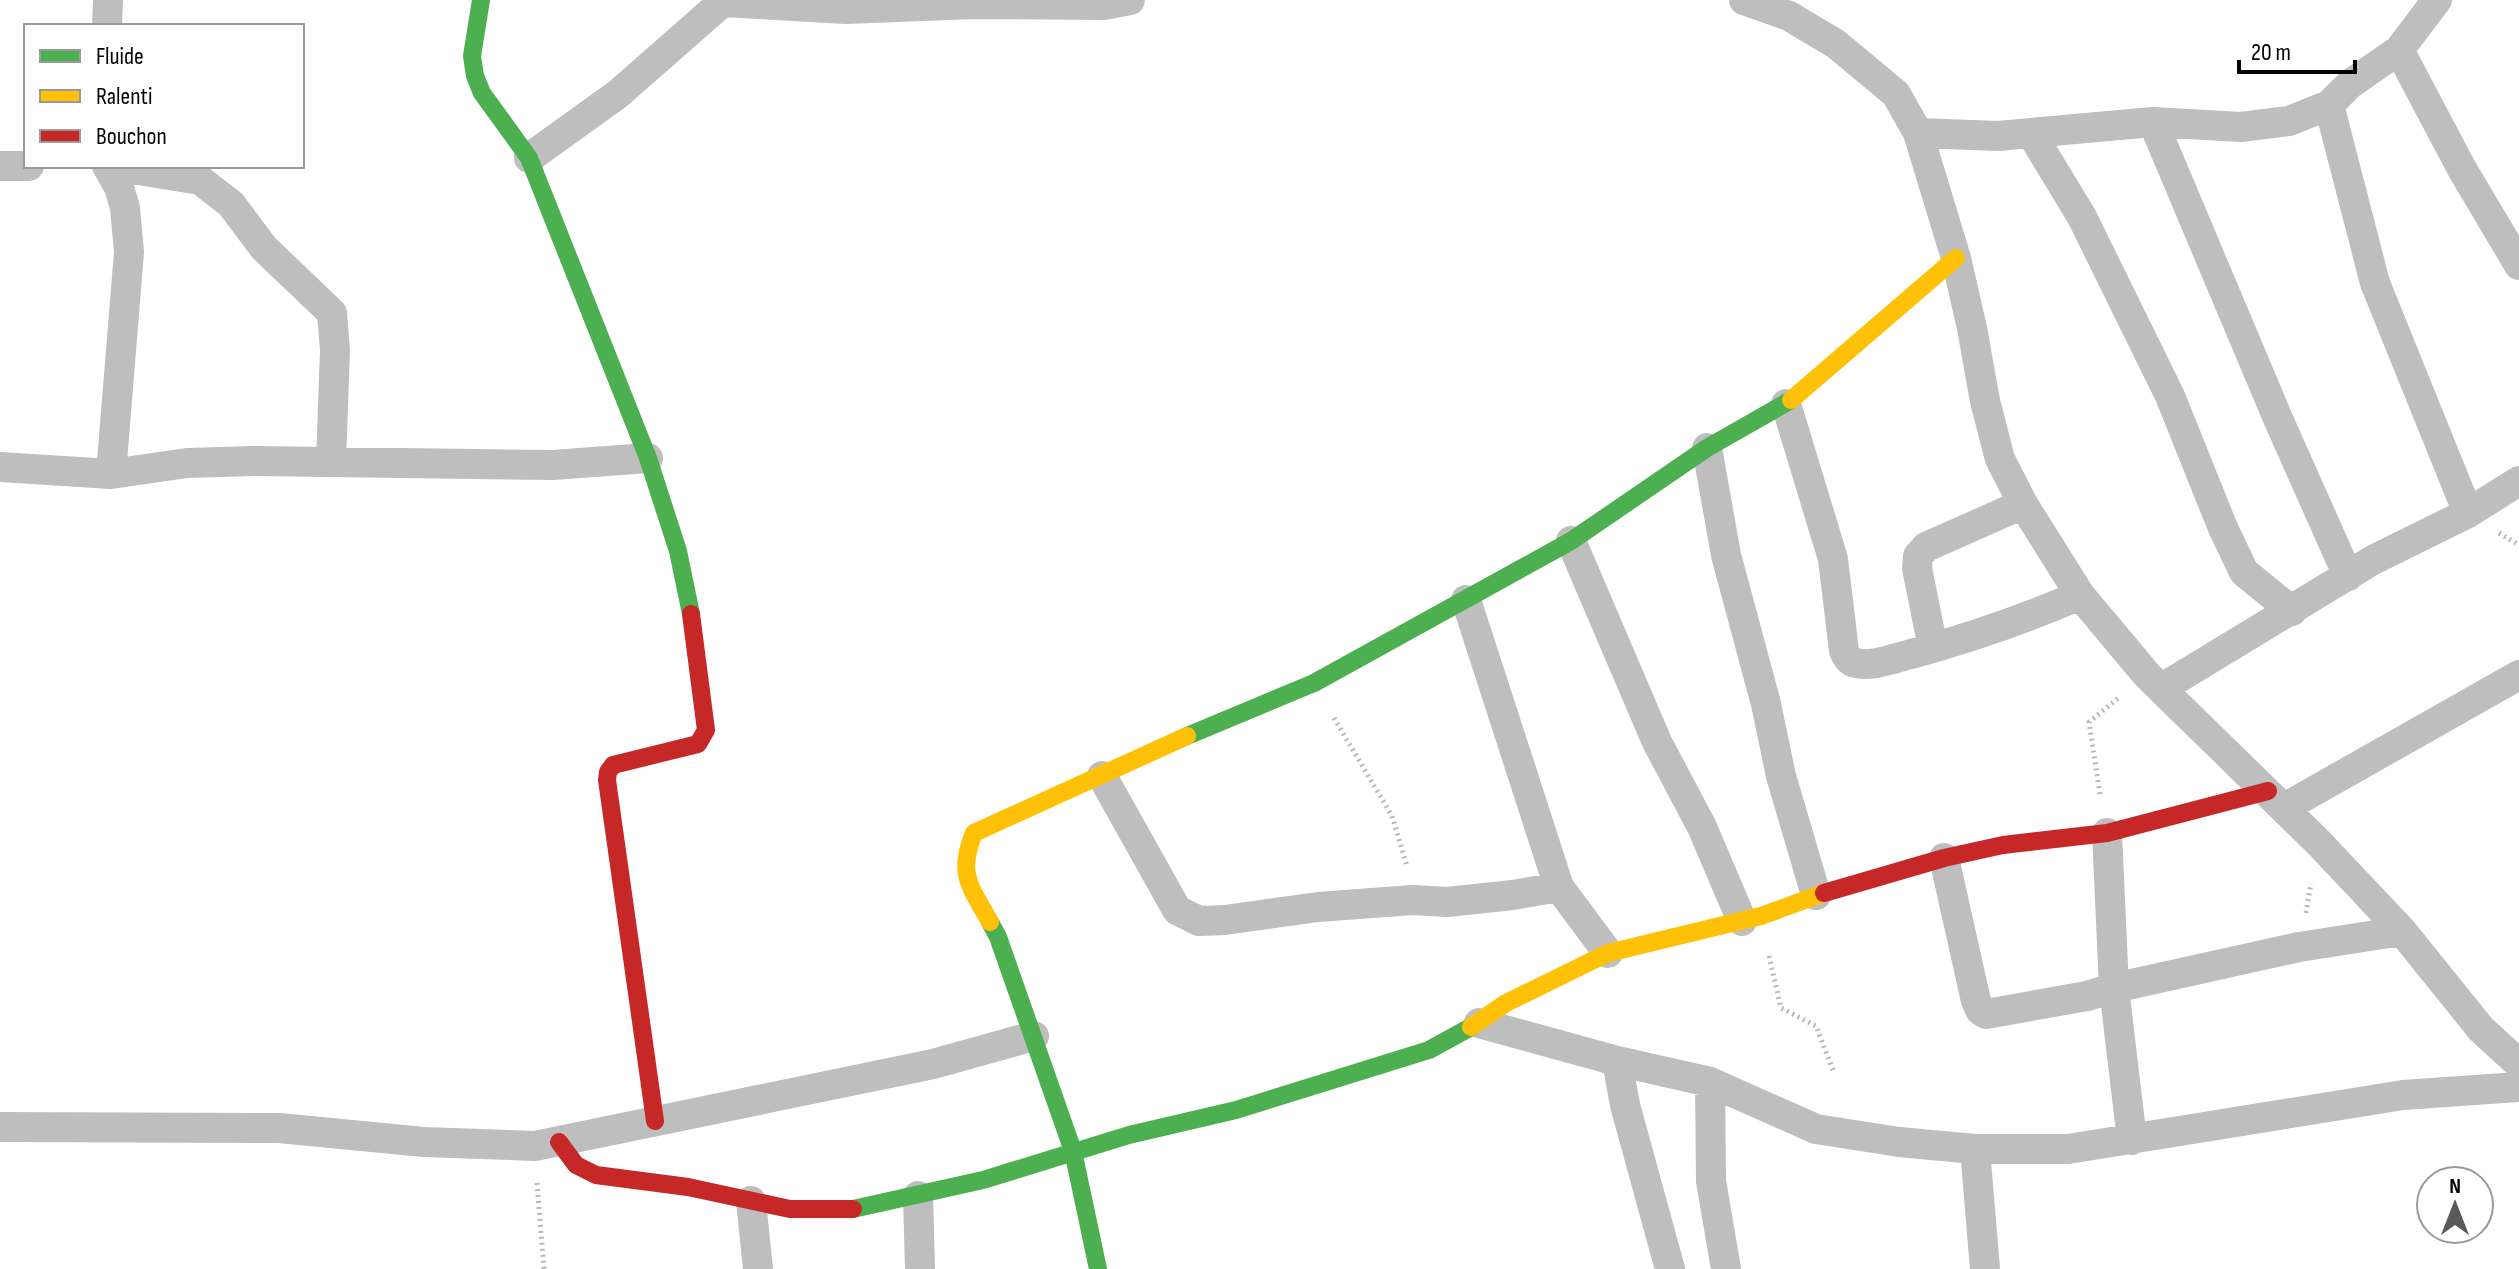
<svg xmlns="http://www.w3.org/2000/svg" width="2519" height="1269" font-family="'Sofia Sans Condensed',sans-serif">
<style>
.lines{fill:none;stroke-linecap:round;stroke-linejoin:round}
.path{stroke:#b9b9b9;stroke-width:5;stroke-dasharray:2 4;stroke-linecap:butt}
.street{stroke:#bebebe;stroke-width:30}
.fast{stroke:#4caf50;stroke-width:18}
.slow{stroke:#ffc107;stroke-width:18}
.jam{stroke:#c62828;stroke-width:18}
</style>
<rect width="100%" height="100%" fill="#fff"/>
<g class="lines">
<path class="path" d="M2499,533l20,12
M1334,718l58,98 15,50
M2100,794l-11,-72 32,-26
M2306,913l5,-30
M1769,956l12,52 35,18 17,44
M537,1183l7,86"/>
<path class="street" d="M1744,0l45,16 47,28 60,50 22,39 38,125 16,70 13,73 15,58 23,45 57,91 67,80 172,168 83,88 79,98 38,35
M724,2l122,7 128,-5 130,1 26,-5
M107,26l1,-26
M2399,50l63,119 57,96
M2329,105l46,178 93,230
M2153,122l126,299 69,155
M1918,133l80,3 155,-14 88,5 48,-6 40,-16 21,-21 49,-34 38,-50
M2031,133l51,84 88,179 53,132 21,44 48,39
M529,158l89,-64 107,-94
M0,166h29
M107,166l12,21 6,21 4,44 -18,222
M114,166l86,14 31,24 33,44 68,65 3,37 -4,112
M1786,404l47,155 11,92c3,6 5,11 12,12 17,4 38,-5 55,-9 58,-16 114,-35 169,-59
M1707,448l19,107 40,149 15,72 35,119
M0,467l111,7 76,-11 67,-2 299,4 95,-7
M1571,541l86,201 45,85 40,94
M1466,600l93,287 49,66
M1933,648l-16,-80 1,-12 8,-9 97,-43
M2162,688l211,-128 95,-47 51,-32
M1102,776l75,134 22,11 26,-1 93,-13 95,-7 34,2 66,-7 46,-8
M2284,808l235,-133
M2107,833l7,155 18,152
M1944,858l32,143 4,9 6,4 101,-18 27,-8 185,-41 103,-16
M1479,1023l138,38 93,21 106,47 83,13 76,7h93l335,-54 116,-8
M1617,1061l8,44 45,164
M1710,1082l1,99 15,88
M0,1127l279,1 145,14 111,4 398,-82 101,-28
M1975,1149l10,120
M918,1196l2,73
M751,1201l7,68"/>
<path class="fast" d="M481,0l-9,56 3,20 7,17 47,65 119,300 30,93 13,63
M1187,736l127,-53 257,-142 136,-93 84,-48
M990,922l8,15 75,214 25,118
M853,1209l130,-29 146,-45 107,-25 193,-60 42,-23"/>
<path class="slow" d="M1791,400l165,-142
M990,922c-20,-36 -33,-48 -16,-89l213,-97
M1471,1027l35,-24 102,-50 153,-37 63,-23"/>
<path class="jam" d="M1824,893l120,-35 59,-13 104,-12 161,-42
M655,1121l-48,-341 1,-8 5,-7 85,-21 8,-14 -15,-116
M559,1142l17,23 20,10 92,12 102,22h63"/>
</g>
<rect x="24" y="24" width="280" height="144" fill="#ffffff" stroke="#999999" stroke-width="2"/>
<rect x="40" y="50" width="40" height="12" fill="#4caf50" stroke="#999999" stroke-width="2"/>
<text x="96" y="64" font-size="24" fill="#000000">Fluide</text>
<rect x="40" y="90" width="40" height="12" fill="#ffc107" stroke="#999999" stroke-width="2"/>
<text x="96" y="104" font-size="24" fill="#000000">Ralenti</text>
<rect x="40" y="130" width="40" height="12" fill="#c62828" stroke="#999999" stroke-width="2"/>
<text x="96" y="144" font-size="24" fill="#000000">Bouchon</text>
<g transform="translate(2455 1205)"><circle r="38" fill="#ffffff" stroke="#999999" stroke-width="2"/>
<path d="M0-6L14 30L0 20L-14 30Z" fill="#595959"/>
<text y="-12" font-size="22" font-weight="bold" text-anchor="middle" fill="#000000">N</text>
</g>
<path d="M2239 60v12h116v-12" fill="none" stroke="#000000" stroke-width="4"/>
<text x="2251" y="60" font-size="24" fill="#000000" stroke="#ffffff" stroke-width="6" paint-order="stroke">20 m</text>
</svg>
